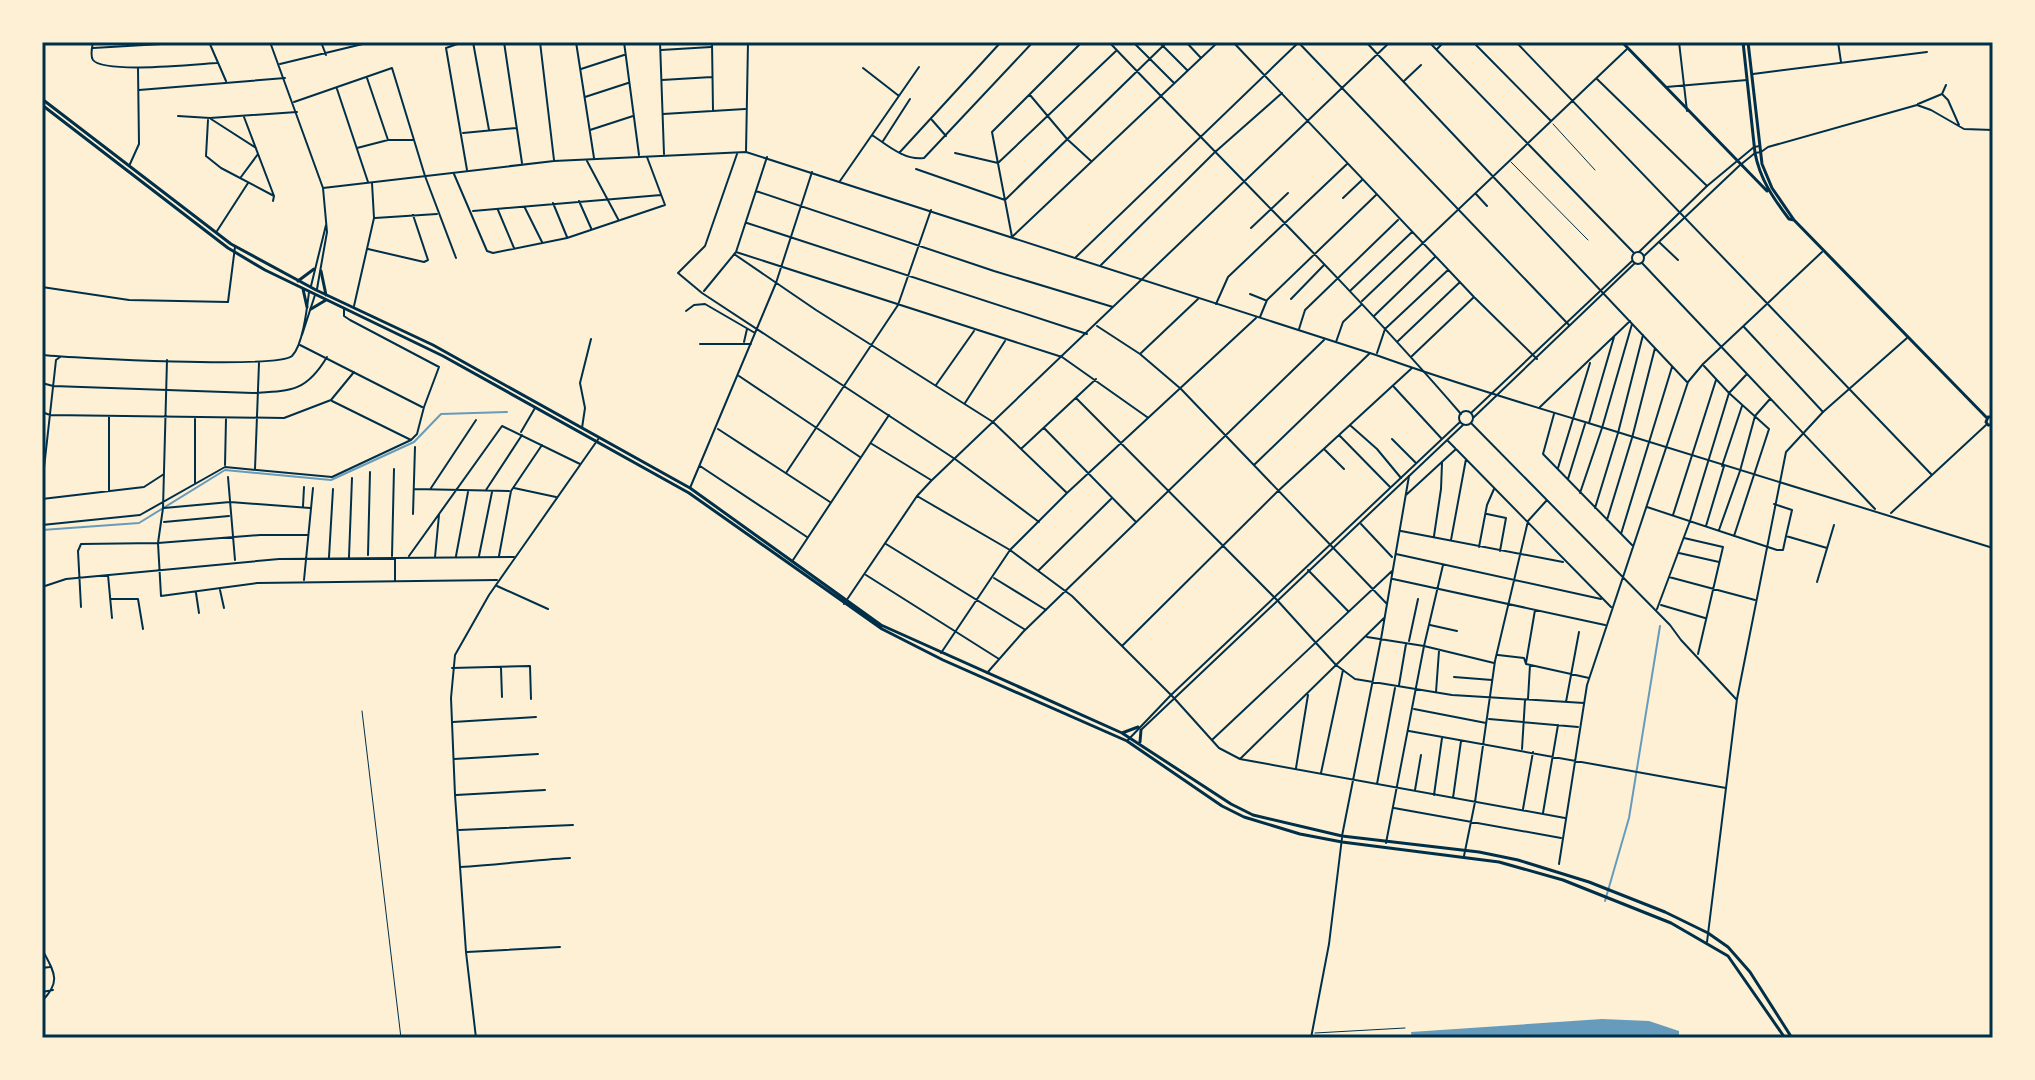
<svg xmlns="http://www.w3.org/2000/svg" width="2035" height="1080" font-family="'Roboto Condensed',sans-serif">
<style>
.water{fill:#669bbc}
.lines{fill:none;stroke-linecap:round;stroke-linejoin:round}
.stream{stroke:#669bbc;stroke-width:2}
.service{stroke:#003049;stroke-width:1}
.pedestrian{stroke:#003049;stroke-width:1}
.minor{stroke:#003049;stroke-width:2}
.tertiary{stroke:#003049;stroke-width:2}
.secondary{stroke:#003049;stroke-width:3}
.primary{stroke:#003049;stroke-width:3}
.neatline{fill:none;stroke:#003049;stroke-width:3}
</style>
<rect width="100%" height="100%" fill="#fdf0d5"/>
<path class="water" d="M1602,1019l47,2 30,10v7h-267l-1,-6z"/>
<g class="lines">
<path class="stream" d="M42,530l97,-7 86,-53 106,10 83,-38 27,-28 66,-2
M1605,901l24,-83 31,-192"/>
<path class="service" d="M362,711l39,327"/>
<path class="pedestrian" d="M1553,124l42,46
M1511,162l77,78
M1315,1033l90,-5"/>
<path class="minor" d="M93,42c-1,5 -3,14 0,18 11,14 105,4 124,3
M209,42l17,39
M321,42l5,13
M463,42l-17,6 21,122
M473,42l16,88
M504,42l18,121
M576,42l18,116
M624,42l15,113
M660,42l4,112
M712,42l1,68
M1109,42c118,124 240,242 352,372
M1133,42l41,41
M1159,42l28,28
M1186,42l15,16
M1233,42l241,255 63,62
M1298,42l271,283
M1366,42l321,340
M1429,42l205,211
M1516,42l415,432
M1679,42l8,69
M1838,42l3,20
M1476,45l75,76
M93,48l103,-6
M1437,49l7,-7
M661,50l50,-3
M280,64l91,-22
M863,68l36,28
M581,69l43,-14
M1753,74l174,-22
M367,78l21,62
M1597,79l110,107
M662,80l50,-3
M1404,81l17,-16
M1666,87l81,-7
M337,89l31,93
M139,90l146,-12
M1942,94l4,-9
M1030,95l37,44 24,22
M585,97l43,-14
M294,102l98,-34 33,108 31,82
M1918,104l24,-10 6,6 11,25
M663,114l82,-5
M178,116l32,2 87,-6
M244,117l30,79 -1,5
M211,119l45,29
M208,120l-2,36 15,12 53,28
M932,120l14,16
M590,130l43,-14
M463,133l53,-5
M872,135c15,10 33,26 52,23l109,-116
M883,141l27,-42
M357,148l31,-8h25
M746,152l2,-110
M900,152l101,-110
M1761,152l7,-5 149,-42 14,5 33,19 29,1
M955,153l43,10 118,-112
M737,154l-32,92 -27,27 24,20 253,166 84,63
M587,161l31,58
M130,164l9,-20 -1,-75
M916,169l89,31 162,-158
M454,174l33,77 6,2 74,-15 98,-33 -18,-48
M241,177l17,-23
M840,181l79,-114
M756,191l238,80 119,36
M1476,194l11,12
M1343,198l19,-18
M579,201l12,27
M553,203l14,34
M525,208l17,34
M498,210l16,38
M473,211l188,-16
M375,218l62,-4
M747,223l340,111
M1251,228l37,-35
M217,231l31,-48
M1013,236l205,-194
M1012,237l-20,-105 90,-90
M1659,242l19,18
M368,249l56,13 4,-2 -15,-45
M736,252l326,105 85,60
M734,254l82,56 177,112 74,71
M1076,257l223,-215
M1642,263l233,246
M1101,265l113,-112 68,-60
M42,287l87,13 99,2 7,-55
M1351,290l61,-58
M704,291l32,-39 31,-95
M1250,294l15,6
M1291,299l33,-34
M1362,301l265,-252
M1216,304l12,-27 119,-113
M354,306l20,-88 -2,-35
M686,311l8,-6 11,-1 50,29
M1374,316l61,-59
M1260,317l7,-17 109,-105
M1097,326l43,28 41,35 206,215
M1744,327l79,85
M1299,329l6,-19 93,-90
M1398,341l62,-59
M744,342l3,-13
M1336,342l7,-20 18,-17
M700,344h51
M300,345l122,62
M1141,353l57,-54
M1377,353l8,-24 63,-59
M1412,356l62,-59
M167,360l-4,148 -5,35 3,53 96,-13 240,-3
M1704,366l25,27 40,36 -35,107
M739,376l121,81
M42,383l11,3 200,7c38,-2 53,-1 74,-36
M936,385l38,-54
M1394,387l47,51
M1076,398l201,202 59,65 19,14 97,16 132,8
M332,401l79,39
M965,403l40,-62
M1540,407l90,-86
M42,412l8,3 234,3 47,-18 23,-28
M1554,414l-11,40 89,91
M1471,423l199,202 11,15 55,59
M1589,423l25,-86
M1351,426l26,23 24,29
M582,428l3,-20 -5,-25 11,-44
M1044,428l91,93
M718,429l112,73
M521,432l14,-24
M1339,435l51,52
M1392,439l24,24
M1448,441l7,7
M872,444l59,36
M1022,448l74,-69
M1325,450l19,19
M225,465l1,-46
M1254,465l116,-112
M700,466l107,71
M1722,466l20,-60
M1558,468l32,-105
M255,469l4,-106
M786,473l112,-168 33,-95
M228,477l7,83
M1568,479l17,-55
M195,483v-64
M42,486l14,-126 4,-3
M431,488l45,-68
M514,488l42,9
M690,488l86,-205 36,-111
M414,489l95,2
M486,490l36,-55
M109,491v-74
M1580,493l22,-65 30,-104
M1406,495l50,-46 155,158
M917,496l93,54 62,46 102,102 45,50 21,11 325,59
M42,499l102,-12 20,-13
M1774,504l18,6 -6,26
M303,506l1,-19
M1647,507l130,43h6l3,-14 41,12
M164,508l66,-6 80,6
M1595,508l23,-75 25,-98
M413,514l2,-67
M1487,514l19,4 -6,33
M1673,515l43,-135
M1607,520l25,-82 23,-90
M164,522l65,-6
M1361,524l31,33
M42,525l98,-10 85,-48 107,10 79,-37 6,-6 7,-27 15,-40 -89,-47 -6,-4v-7
M1706,526l18,-60
M1719,530l21,-59 15,-55 15,-17
M1401,531l162,31
M1621,534l51,-167
M1434,536l7,-47 1,-26
M1684,538l39,9 -25,107
M1451,540l15,-81
M886,544l138,85
M1479,547l8,-42 7,-16
M1679,553l40,9
M1396,554l205,45
M368,555l2,-83
M392,556l2,-87
M409,556l93,-130 78,38
M456,556l12,-64
M479,556l13,-64
M499,556l12,-65 31,-46
M329,557l4,-68
M349,557l3,-79
M435,557l4,-42
M793,560l96,-145
M1039,570l72,-71
M1308,570l40,41
M108,575l4,43
M866,575l133,84
M1669,577l86,23
M994,578l52,32
M1393,579l212,46
M304,580l9,-92
M395,580v-22
M1817,582l17,-57
M497,586l51,23
M42,587l24,-8 213,-20 235,-2
M220,590l4,18
M196,593l3,20
M110,599h28l5,30
M844,604l73,-108 14,-15 459,-439
M1661,605l44,13
M81,607l-3,-56 3,-7 77,-1 102,-8h47
M1657,609l33,-88 39,-128 17,-18
M1430,625l27,6
M1367,637l57,9 70,17
M1409,641l9,-42
M1123,645l155,-154 134,-123
M941,653l69,-103 57,-57 189,-175
M1498,655l26,3 2,6 63,14
M1526,663l9,-53
M452,668l78,-2 1,33
M501,668l1,29
M987,673l36,-41 301,-292
M1454,677l38,3
M1399,685l7,-41
M1436,692l3,-41
M1528,699l2,-34
M1566,702l13,-70
M1414,709l72,14
M1489,719l89,8
M453,722l83,-5
M1409,731l317,57
M1213,739l179,-168
M1522,749l3,-49
M454,759l84,-5
M1240,759l144,-141
M1296,768l12,-73
M1321,773l22,-103
M1377,784l18,-96
M1415,790l6,-35
M456,795l89,-5
M1434,795l8,-57
M1453,798l8,-57
M1394,808l167,30
M1523,809l10,-57
M1543,813l15,-88
M459,830l114,-5
M1342,836l39,-197 28,-163
M1386,843l38,-197 19,-81
M1464,856l11,-54 20,-141 33,-140 19,-21
M1559,864l28,-179 101,-303 15,-18 119,-112
M460,867c37,-2 72,-7 110,-9
M42,949c12,23 20,32 0,52
M467,952l93,-5
M42,968l8,-1
M42,992l11,-2"/>
<path class="tertiary" d="M270,42l53,146 4,44 -10,57
M540,42l14,118
M323,188l231,-27 192,-9 630,203c69,25 139,46 209,67 136,41 272,83 408,126
M1632 258a6 6 0 1 1 12 0a6 6 0 1 1-12 0Z
M1639,252l68,-66 47,-39 6,-1
M1644,256l95,-90 16,-13 6,-1
M311,286l15,-61
M302,335l13,-40
M42,355c31,3 236,14 250,1 11,-11 15,-48 17,-64
M1459 418a7 7 0 1 1 14 0a7 7 0 1 1-14 0Z
M1471,413l161,-152
M1473,418l162,-155
M1891,513l95,-88
M1142,729l321,-304
M1127,741l44,-46 289,-273
M1707,942l30,-243 49,-247 37,-40 84,-74
M476,1038l-10,-86 -11,-157 -4,-97 4,-43 34,-60 110,-157
M1311,1038l18,-94 13,-106"/>
<path class="secondary" d="M1622,42l145,149
M1743,42l12,111c5,26 18,45 34,66l5,1 193,198
M1748,42l14,122 10,24 22,32
M1993,417h-5l-2,5 2,3h5"/>
<path class="primary" d="M42,99l189,145 85,46 117,55 257,143 191,137 241,108 109,71 22,11 89,21 137,16 39,8 71,22 76,30 43,21 20,14 22,25 42,66
M42,105l186,143 37,22 178,86 246,137 193,136 61,31 184,81 95,65 22,11 56,17 42,8 157,20 64,18 108,43 57,33 57,82
M321,271l5,24
M298,281l16,-12
M303,289l4,18
M311,309l15,-9
M1122,733l16,-6
M1140,742l1,-12"/>
</g>
<rect width="2035" height="1080" fill="none" stroke="#fdf0d5" stroke-width="88"/>
<rect x="44" y="44" width="1947" height="992" class="neatline"/>
</svg>
